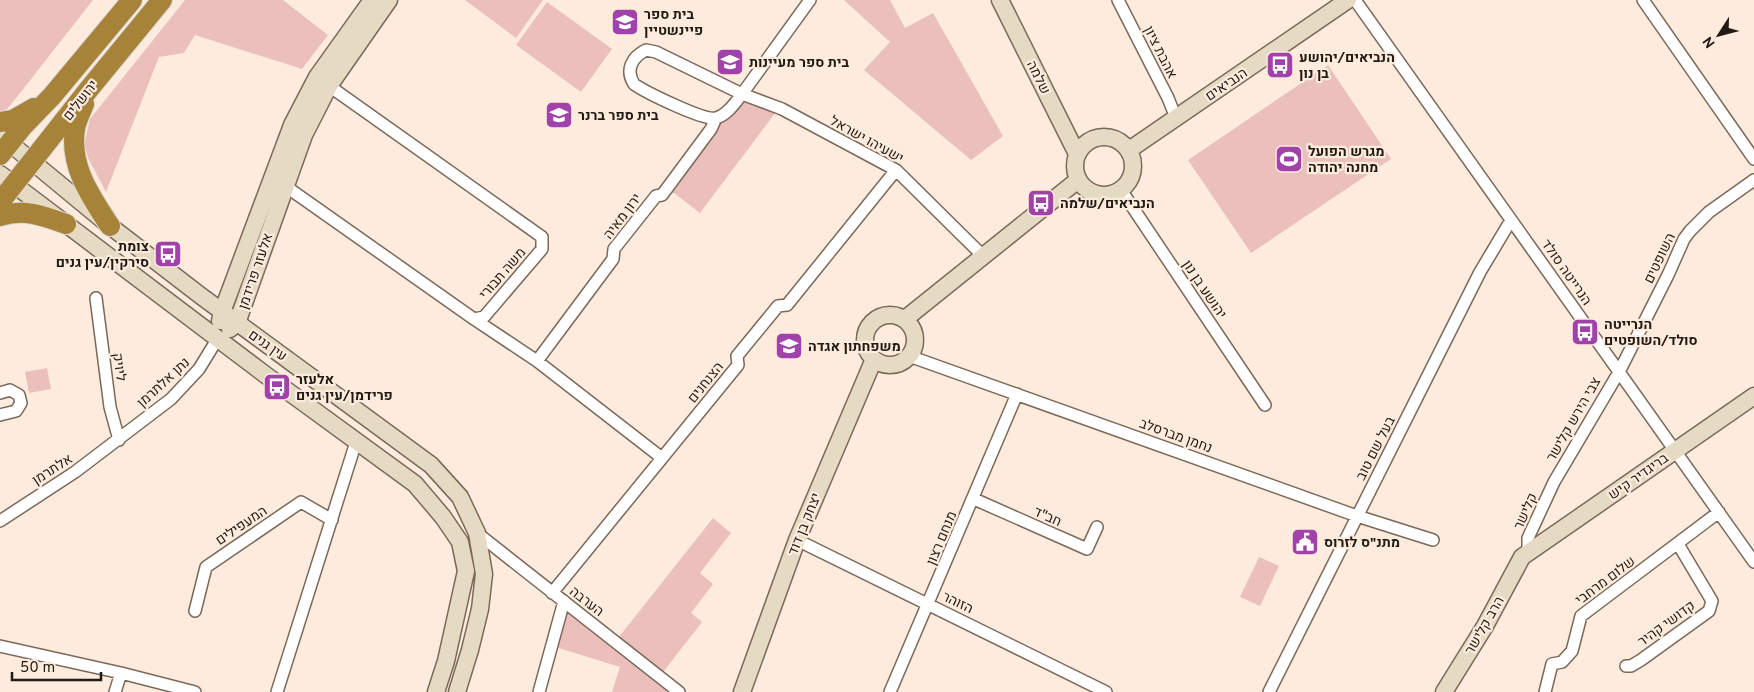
<svg xmlns="http://www.w3.org/2000/svg" width="1754" height="692" font-family="Overpass,Heebo,sans-serif">
<style>
.green{fill:#ebbfbc}
.lines{fill:none;stroke-linecap:round;stroke-linejoin:round}
.street-casing{stroke:#7b6858;stroke-width:14}
.secondary-casing{stroke:#7b6858;stroke-width:19}
.highway-casing{stroke:#d7d6d5;stroke-width:22}
.street{stroke:#fff;stroke-width:11}
.secondary{stroke:#e5dac4;stroke-width:16}
.highway{stroke:#a7833a;stroke-width:20}
.labels{text-anchor:middle;stroke-width:4.5;stroke-linejoin:round;paint-order:stroke}
.poi-label{font-size:14px;font-weight:bold;fill:#221b14;stroke:#fdecdd;text-anchor:start}
.street-label{font-size:14px;fill:#221b14;stroke:#fdecdd}
</style>
<rect width="100%" height="100%" fill="#fdecdd"/>
<path class="green" d="M0,0h93l-80,102 -11,13h-2z
M185,0h98l45,35 -26,34 -107,-34 -11,18 -25,4 -53,135 -17,-32 -5,-15 6,-26z
M465,0h78l-27,38z
M844,0h46l15,28 28,-15 70,123 -32,24 -107,-90 26,-28z
M547,2l65,47 -31,43 -65,-47z
M1328,65l63,94 -140,94 -63,-93z
M742,94l37,14 -79,105 -26,-20 -12,2z
M47,368l4,21 -22,4 -4,-21z
M713,518l18,15 -31,40 13,11 -22,29 11,9 -42,54 8,8 -2,8h-54l8,-25 -68,-21 12,-45 51,41z
M1259,557l20,9 -19,40 -20,-9z"/>
<g class="lines">
<g class="street-casing">
<path id="street" d="M810,0l-68,94 40,15 114,61 87,86
M1118,0l50,98 8,20
M1355,0l399,562
M1643,0l111,159
M646,50l10,2 86,42c-7,9 -15,21 -26,24 -12,3 -71,-26 -82,-34 -9,-14 -2,-27 12,-34z
M281,183l193,136 10,-2 58,-68v-12l-217,-154
M1121,190l144,215
M96,298l14,109 9,33
M474,319l63,42 125,97
M909,356l448,160 76,24
M537,361l76,-102 1,-10 42,-53 6,-1 49,-66 5,-11
M0,393l10,-3 9,5 2,8 -5,8 -16,4
M974,499l113,50 10,-22
M0,521l75,-49 96,-73 28,-30 19,-31
M477,533l202,159
M797,540l309,152
M1528,553v-15l26,-56 65,-110 49,-97 16,-36 6,-8 19,-19 45,-32
M552,593l186,-228 -1,-9 41,-50 9,-1 109,-135
M195,611l11,-44 95,-65 31,18
M0,646l121,27 74,19
M1626,666h5l10,-6 68,-49 3,-10 -34,-57
M115,692l6,-19
M277,692l79,-250
M539,692l25,-91
M890,692l127,-298
M1269,692l211,-420 31,-52
M1545,692l7,-28 10,-2 10,-11 9,-35 138,-104"/>
</g>
<g class="secondary-casing">
<path id="secondary" d="M1000,0l77,154
M0,135l110,91 91,70 230,169 29,32 17,36 7,41 -4,35 -10,41 -13,42
M1075 166a29 29 0 1 1 58 0a29 29 0 1 1-58 0Z
M1129,150l219,-150
M0,174l267,202 148,108 28,33 17,25 6,29 -20,90 -10,31
M865 340a25 25 0 1 1 50 0a25 25 0 1 1-50 0Z
M905,319l173,-139
M220,321l2,-9 70,-187 25,-48 55,-77
M230,329l7,-6 67,-188 25,-49 60,-86
M742,692l55,-152 77,-181
M1444,692l41,-66 37,-69 232,-161"/>
</g>
<g class="highway-casing">
<path id="highway" d="M84,104c-3,8 -8,17 -9,25 -6,37 16,68 35,97
M0,122l13,-2 21,-12
M0,155l23,-29 29,-30 80,-96
M0,202l89,-113 73,-89
M0,216c24,-8 44,0 66,8"/>
</g>
<use href="#street" class="street"/>
<use href="#secondary" class="secondary"/>
<use href="#highway" class="highway"/>
</g>
<defs>
<g id="school-square" transform="scale(1.4375)"><rect x="-9" y="-9" width="18" height="18" rx="4" fill="#a142ab" stroke="#fdecdd"/><path d="M0-5L7-2L0 1L-7-2ZM-4 1L0 2.5L4 1V4Q0 6-4 4Z" fill="#fff"/></g>
<g id="bus-square" transform="scale(1.4375)"><rect x="-9" y="-9" width="18" height="18" rx="4" fill="#a142ab" stroke="#fdecdd"/><path d="M-5-6H5V4H4V6H2V4H-2V6H-4V4H-5ZM-3.5-4V0h7V-4ZM-3.5 1.2v1.5H-2V1.2ZM2 1.2v1.5H3.5V1.2Z" fill="#fff"/></g>
<g id="stadium-square" transform="scale(1.4375)"><rect x="-9" y="-9" width="18" height="18" rx="4" fill="#a142ab" stroke="#fdecdd"/><path d="M0-5a6.5 5 0 1 0 0 10a6.5 5 0 1 0 0-10ZM-3.5-1.8h7v3.6h-7Z" fill="#fff"/></g>
<g id="civic-square" transform="scale(1.4375)"><rect x="-9" y="-9" width="18" height="18" rx="4" fill="#a142ab" stroke="#fdecdd"/><path d="M-.6-6.5H3V-4.5H.6V-3L4-1V1h2V6H-6V1h2V-1L-.6-3ZM-1.2 2.5V6h2.4V2.5Z" fill="#fff"/></g>
</defs>
<g fill-rule="evenodd">
<use href="#school-square" x="625" y="22"/>
<use href="#school-square" x="730" y="62"/>
<use href="#bus-square" x="1280" y="65"/>
<use href="#school-square" x="559" y="115"/>
<use href="#stadium-square" x="1289" y="159"/>
<use href="#bus-square" x="1041" y="203"/>
<use href="#bus-square" x="168" y="254"/>
<use href="#bus-square" x="1585" y="332"/>
<use href="#school-square" x="789" y="346"/>
<use href="#bus-square" x="277" y="387"/>
<use href="#civic-square" x="1305" y="542"/>
</g>
<g class="labels">
<g class="poi-label">
<text x="644" y="19">בית ספר<tspan x="644" dy="16">פיינשטיין</tspan></text>
<text x="1299" y="62">הנביאים/יהושע<tspan x="1299" dy="16">בן נון</tspan></text>
<text x="749" y="67">בית ספר מעיינות</text>
<text x="578" y="120">בית ספר ברנר</text>
<text x="1308" y="156">מגרש הפועל<tspan x="1308" dy="16">מחנה יהודה</tspan></text>
<text x="1060" y="208">הנביאים/שלמה</text>
<text x="149" y="251" text-anchor="end">צומת<tspan x="149" dy="16">סירקין/עין גנים</tspan></text>
<text x="1604" y="329">הנרייטה<tspan x="1604" dy="16">סולד/השופטים</tspan></text>
<text x="808" y="351">משפחתון אגדה</text>
<text x="296" y="384">אלעזר<tspan x="296" dy="16">פרידמן/עין גנים</tspan></text>
<text x="1324" y="547">מתנ"ס לזרוס</text>
</g>
<g class="street-label">
<text transform="translate(1161 52) rotate(63)" y="5">אהבת ציון</text>
<text transform="translate(1039 77) rotate(63)" y="5">שלמה</text>
<text transform="translate(1226 84) rotate(-34)" y="5">הנביאים</text>
<text transform="translate(80 100) rotate(-52)" y="5">ירושלים</text>
<text transform="translate(867 139) rotate(29)" y="5">ישעיהו ישראל</text>
<text transform="translate(622 216) rotate(-53)" y="5">ירון מאיה</text>
<text transform="translate(1659 258) rotate(-64)" y="5">השופטים</text>
<text transform="translate(255 271) rotate(-71)" y="5">אלעזר פרידמן</text>
<text transform="translate(1567 272) rotate(55)" y="5">הנרייטה סולד</text>
<text transform="translate(502 273) rotate(-49)" y="5">משה תבורי</text>
<text transform="translate(1205 289) rotate(56)" y="5">יהושע בן נון</text>
<text transform="translate(268 345) rotate(35)" y="5">עין גנים</text>
<text transform="translate(120 367) rotate(82)" y="5">ליויק</text>
<text transform="translate(163 382) rotate(-43)" y="5">נתן אלתרמן</text>
<text transform="translate(705 382) rotate(-51)" y="5">הצנחנים</text>
<text transform="translate(1573 419) rotate(-60)" y="5">צבי הירש קלישר</text>
<text transform="translate(1176 435) rotate(20)" y="5">נחמן מברסלב</text>
<text transform="translate(1375 448) rotate(-63)" y="5">בעל שם טוב</text>
<text transform="translate(52 469) rotate(-33)" y="5">אלתרמן</text>
<text transform="translate(1638 476) rotate(-35)" y="5">בריגדיר קיש</text>
<text transform="translate(1525 511) rotate(-66)" y="5">קלישר</text>
<text transform="translate(1048 516) rotate(24)" y="5">חב"ד</text>
<text transform="translate(804 524) rotate(-68)" y="5">יצחק בן דוד</text>
<text transform="translate(241 525) rotate(-34)" y="5">המעפילים</text>
<text transform="translate(941 538) rotate(-67)" y="5">מנחם רצון</text>
<text transform="translate(1605 580) rotate(-37)" y="5">שלום מרחבי</text>
<text transform="translate(587 601) rotate(38)" y="5">הערבה</text>
<text transform="translate(958 602) rotate(26)" y="5">הזוהר</text>
<text transform="translate(1666 623) rotate(-36)" y="5">קדושי קהיר</text>
<text transform="translate(1484 625) rotate(-60)" y="5">הרב קלישר</text>
</g>
</g>
<g transform="translate(1719 35) rotate(234)" stroke="#fdecdd" stroke-width="4" paint-order="stroke">
<path d="M0-4L9 19L0 12L-9 19Z" fill="#221b14"/>
<text y="-8" font-size="14" font-weight="bold" text-anchor="middle" fill="#221b14">N</text>
</g>
<path d="M12 672v8h89v-8" fill="none" stroke="#221b14" stroke-width="2.5"/>
<text x="20" y="672" font-size="15" fill="#221b14" stroke="#fdecdd" stroke-width="4" paint-order="stroke">50 m</text>
</svg>
